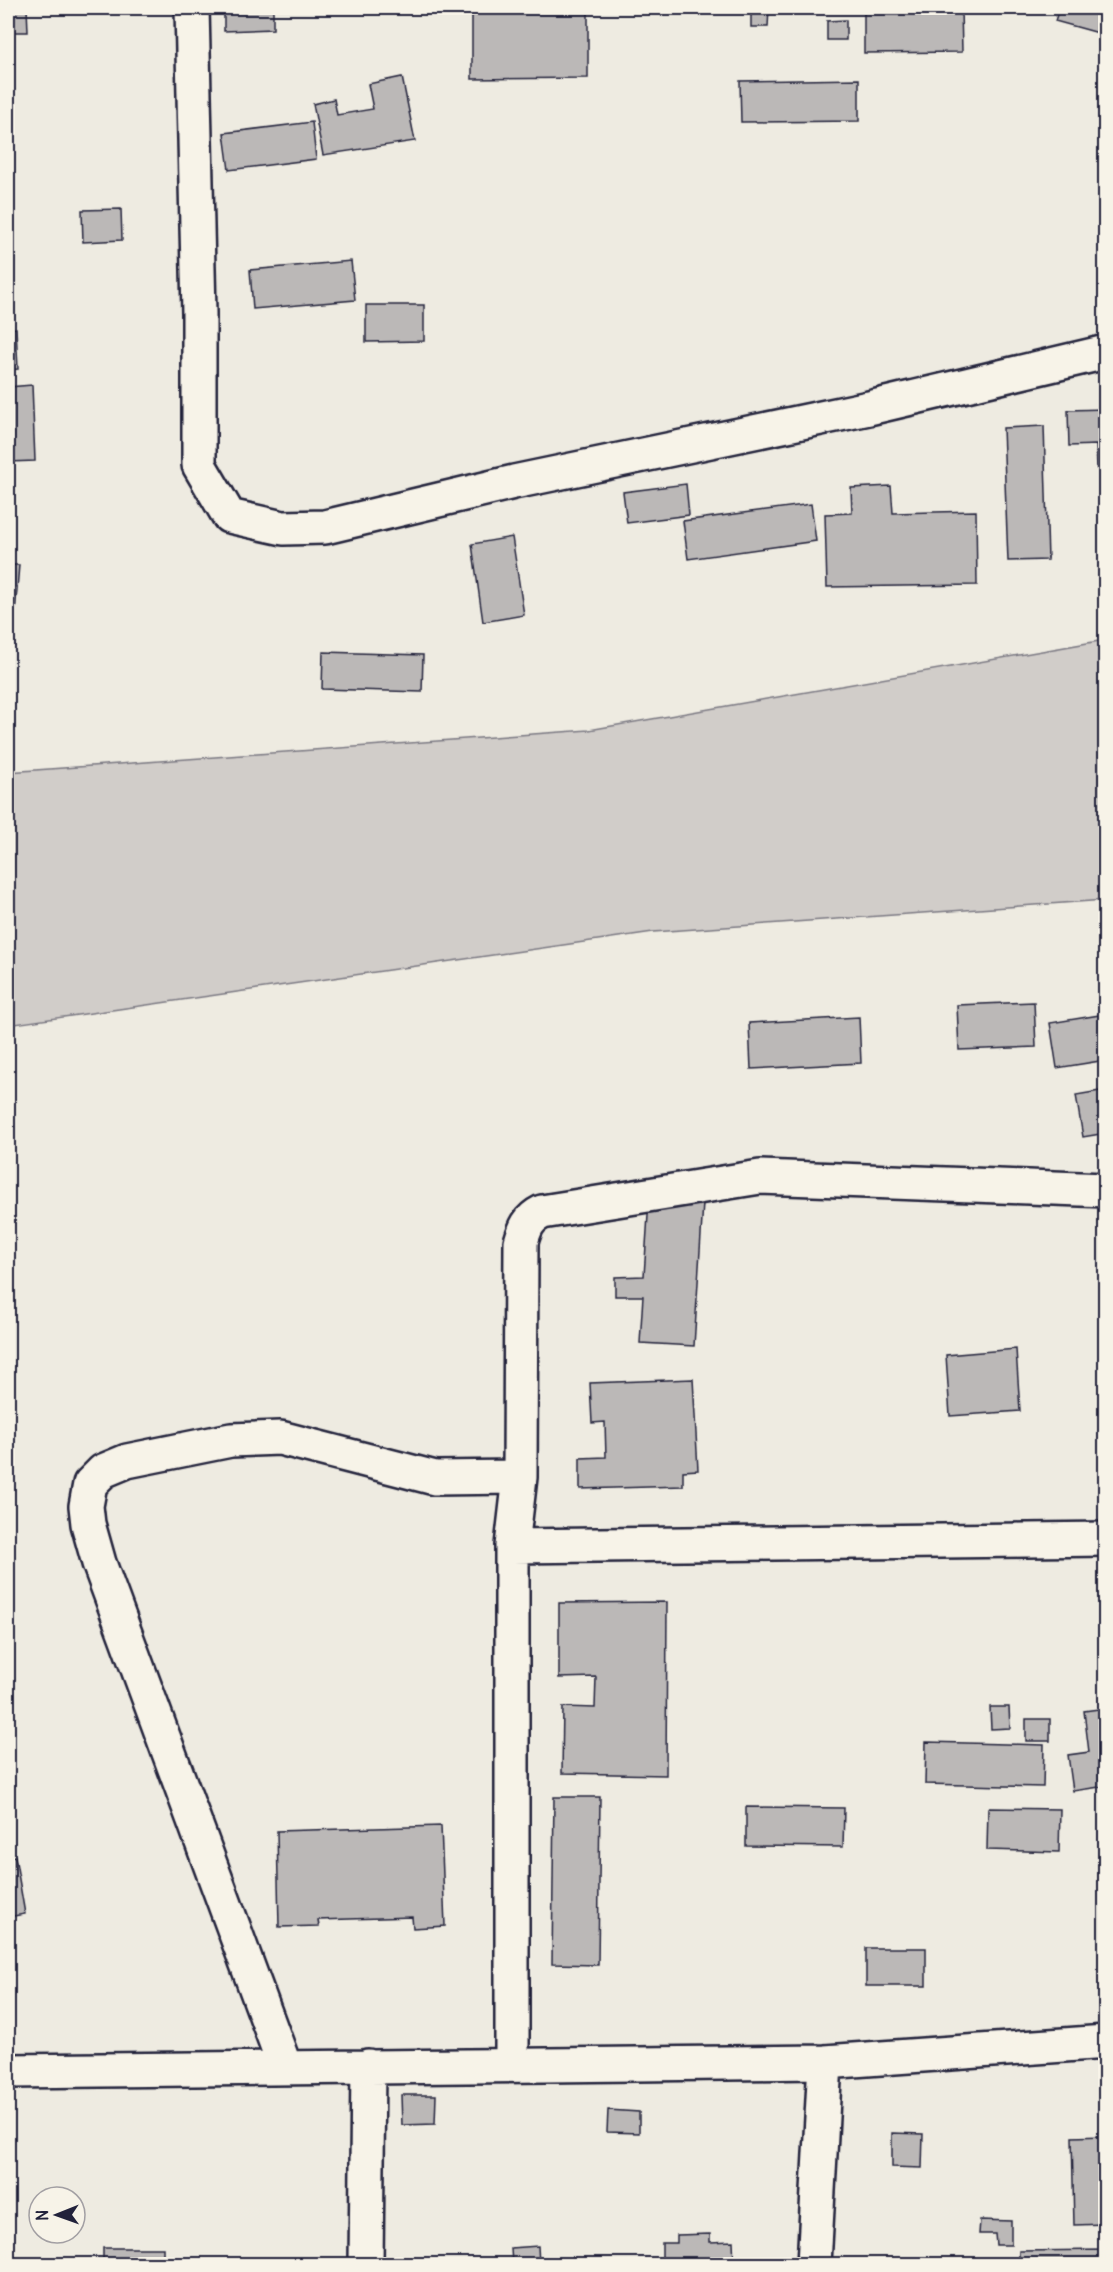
<svg xmlns="http://www.w3.org/2000/svg" width="1113" height="2272" font-family="Delius,sans-serif">
<style>
.green{fill:#d1cdc9;stroke:#7a7882;stroke-width:1.5}
.building{fill:#bbb8b7;stroke:#22223b;stroke-width:1.5}
.lines{fill:none;stroke-linecap:round;stroke-linejoin:round}
.minor-casing{stroke:#22223b;stroke-width:38}
.minor{stroke:#f7f3e8;stroke-width:33}
</style>
<rect width="100%" height="100%" fill="#eeebe1"/>
<filter id="ink" filterUnits="userSpaceOnUse"><feTurbulence type="fractalNoise" baseFrequency=".0167" numOctaves="2"/><feDisplacementMap in="SourceGraphic" scale="12" xChannelSelector="R" yChannelSelector="G"/><feConvolveMatrix kernelMatrix="1 2 1 2 8 2 1 2 1" color-interpolation-filters="sRGB"/></filter>
<g filter="url(#ink)">
<path class="green" d="M1105,640v260l-452,32 -645,93v-253l581,-42z"/>
<path class="building" d="M8,8h19l1,24h-20z
M224,8h49v21l-49,2z
M523,8l65,2v68l-116,1v-70l51,1z
M751,8h18l-1,19h-17z
M864,8h97l1,44 -98,1z
M1059,8h47v27l-51,-14z
M846,20v20h-19v-19z
M402,77l13,64 -92,14 -10,-51 21,-5 3,16 36,-6 -5,-25z
M859,79v42l-118,1 -1,-41z
M312,122l4,37 -87,11 -5,-37z
M121,209l1,31 -39,2 -1,-32z
M351,261l4,39 -102,9 -3,-39z
M366,305h58v36l-58,1z
M16,328l2,41 -10,1v-41z
M32,385l3,76 -27,1v-75z
M1106,409v59l-9,1 -1,-24 -27,1 -1,-36z
M1044,426l4,134 -40,1 -5,-133z
M686,484l3,31 -62,8 -4,-31z
M891,486l2,27 83,-2 1,74 -150,2 -2,-73 27,-1 -1,-25z
M811,504l5,37 -128,18 -5,-38z
M512,537l12,78 -41,7 -11,-78z
M8,565h11l-6,72 -5,-1z
M323,652l100,3 -1,37 -100,-3z
M1034,1002l2,45 -77,3 -2,-45z
M1106,1014v46l-49,8 -7,-45z
M859,1017l2,46 -110,6 -2,-46z
M1106,1090v43l-23,4 -7,-42z
M649,1200l54,3 -9,143 -54,-3 3,-47h-28v-19l29,-1z
M1016,1349l4,62 -70,5 -4,-61z
M693,1379l5,91 -15,1v15l-103,3v-31l26,-1 -1,-35 -13,1 -2,-40z
M667,1602l-1,173 -104,-2 1,-66 32,1 1,-31 -37,1v-75z
M990,1707h19l1,21 -19,1z
M1106,1708v78l-33,5 -5,-36 21,-3 -5,-41z
M1026,1719h24v22h-24z
M926,1742l118,3 -1,42 -118,-3z
M554,1797h46l-2,168 -46,-1z
M746,1807l98,1 -1,39 -97,-1z
M988,1808l72,1 -1,43 -72,-2z
M441,1826l4,100 -32,2 -1,-11 -94,3 1,6 -40,1 -2,-96z
M15,1856l10,58 -17,3v-60z
M866,1948h60v38h-60z
M401,2095h35l-1,29 -33,1z
M608,2110l31,2v21l-32,-1z
M892,2133l31,1 -1,34 -30,-1z
M1106,2136v88l-32,1 -2,-88z
M980,2220l31,1v24h-15l-1,-11h-16z
M710,2234v8l23,-1 1,23h-72v-21h15v-8z
M538,2246l1,18h-27l-1,-16z
M103,2248h60v16h-60z
M1106,2250v14h-87v-13z"/>
<g class="lines">
<g class="minor-casing">
<path id="minor" d="M192,8l7,305v152l30,51 54,12 42,-1 189,-45 355,-74 237,-56
M512,1546l594,-7
M512,2065v-519l8,-69 1,-235c4,-14 7,-23 21,-30l218,-35 346,13
M285,2067l-186,-504 -11,-39 -2,-18 4,-22 13,-13 24,-10 104,-21 49,-2 155,40 85,-1
M8,2071l817,-9 281,-20
M366,2264l2,-198
M814,2264l11,-202"/>
</g>
<use href="#minor" class="minor"/>
</g>
</g>
<rect width="1113" height="2272" fill="none" stroke="#f7f3e8" stroke-width="30"/>
<rect x="15" y="15" width="1083" height="2242" fill="none" stroke="#22223b" stroke-width="2" filter="url(#ink)"/>
<g transform="translate(57 2215) rotate(269)"><circle r="28" fill="#f7f3e8" stroke="#a29fa3" stroke-width="1.5"/>
<path d="M0-4.5L10 22L0 15L-10 22Z" fill="#22223b"/>
<text y="-9" font-size="16" font-weight="bold" text-anchor="middle" fill="#22223b">N</text>
</g>
</svg>
